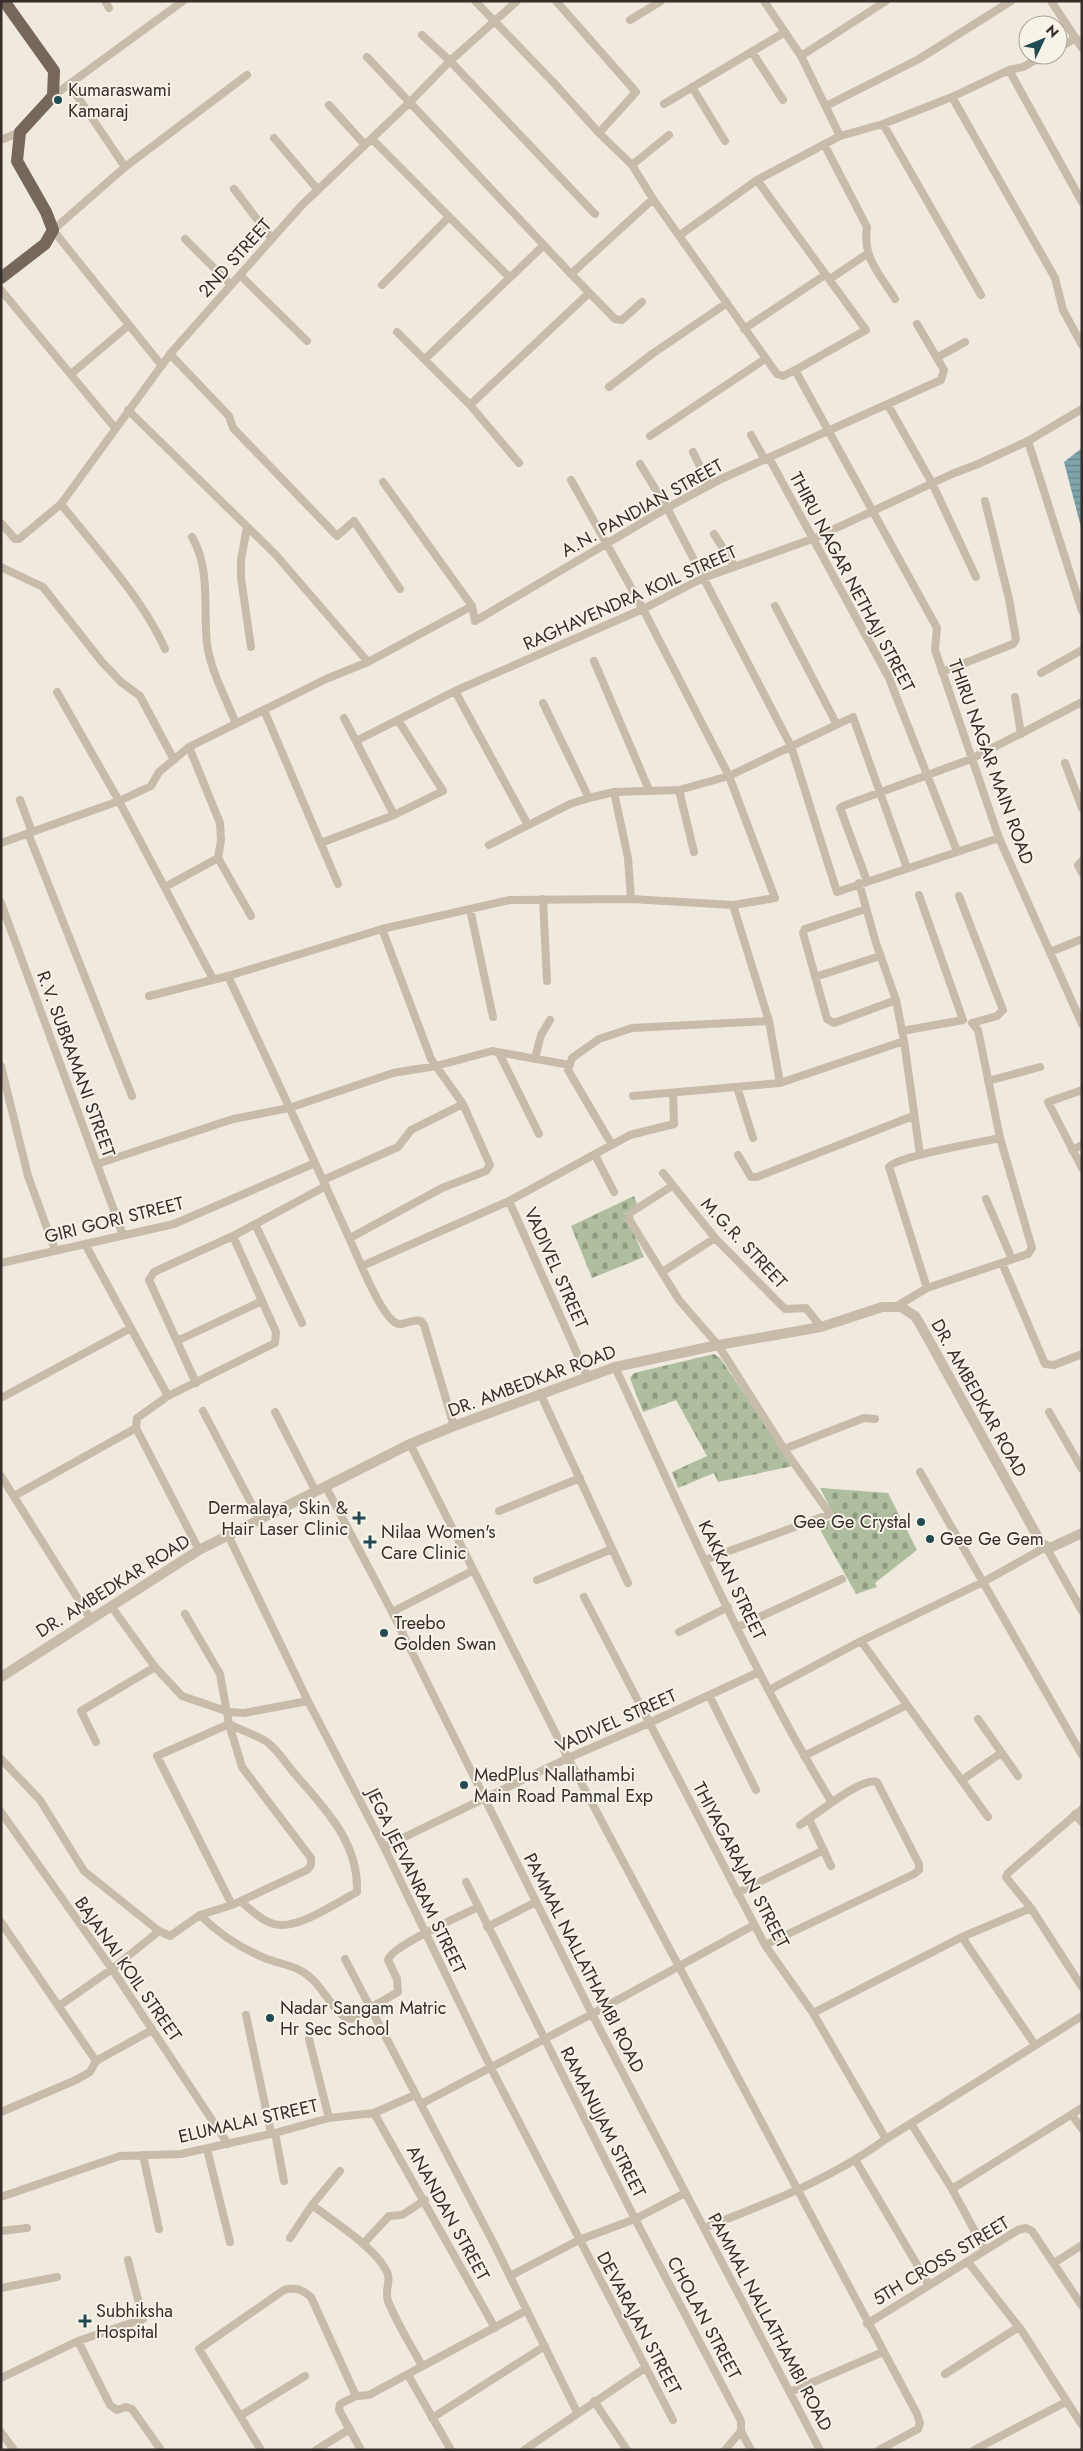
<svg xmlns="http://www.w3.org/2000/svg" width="1083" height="2451" font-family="Jost,sans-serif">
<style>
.cemetery{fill:url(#cemetery-stones)}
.water{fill:url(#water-rules)}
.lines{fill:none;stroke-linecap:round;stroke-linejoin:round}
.minor{stroke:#c7bbaa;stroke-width:8}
.tertiary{stroke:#c7bbaa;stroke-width:10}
.primary{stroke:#76675b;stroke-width:12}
.poi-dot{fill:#214a53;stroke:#f8f3e9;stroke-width:2}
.labels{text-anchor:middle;stroke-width:4;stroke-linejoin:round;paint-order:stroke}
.poi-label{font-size:18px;fill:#352e29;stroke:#f8f3e9;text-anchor:start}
.street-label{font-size:18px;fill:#352e29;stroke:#f8f3e9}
</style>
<defs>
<pattern id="cemetery-stones" width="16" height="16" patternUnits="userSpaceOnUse" patternTransform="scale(1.25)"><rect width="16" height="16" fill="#afbe9e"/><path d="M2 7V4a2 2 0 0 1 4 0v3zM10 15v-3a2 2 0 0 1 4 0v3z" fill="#8f9b81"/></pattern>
<pattern id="water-rules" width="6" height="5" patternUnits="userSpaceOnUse" patternTransform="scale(1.25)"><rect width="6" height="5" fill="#7ea3ab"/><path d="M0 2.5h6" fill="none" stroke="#68858b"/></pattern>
</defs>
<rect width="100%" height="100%" fill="#f0e9dd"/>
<path class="cemetery" d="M634,1196l3,8 -12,9 19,44 -52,21 -21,-52z
M714,1354l6,4 73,108 -75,16 -4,-9 -36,15 -6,-16 35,-16 -31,-56 -33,12 -13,-34 4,-5z
M820,1488l68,5 29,57 -42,33 2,4 -21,7 -38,-68 17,-9z"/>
<path class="water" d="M1082,448v83l-18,-69z"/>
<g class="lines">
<path class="minor" d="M105,1l4,7
M475,1l78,81 46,51 33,32 21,34 124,175 6,2 12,-6 142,258 -2,22 64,188 83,186
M556,1l80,91 -37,41
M764,1l37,55 39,80
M1051,1l31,47
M630,20l31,-19
M422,35l28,26 145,153
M1058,48l18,-10
M752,52l31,48
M801,56l85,-55
M367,57l204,217 44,45 7,1 20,-18
M1009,70l73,132
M69,84l56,83
M692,87l33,54
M53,96l130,-95
M952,97l103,181 8,32 19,35
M664,104l121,-72
M329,105l36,40
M826,106l93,-47 92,-58
M883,124l98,171
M274,138l44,52
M372,139l137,138
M1,140l19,-8
M824,144l43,83c-5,31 13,47 28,72
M632,165l37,-30
M757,180l109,150 -74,42
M234,189l38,50
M680,235l77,-55 83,-44 43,-12 69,-27 57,-27 14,-3 22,-12
M185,239l46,46
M571,274l82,-75
M240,275l67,66
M830,279l37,-25
M382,285l67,-68
M1,290l114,138
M744,329l81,-54
M397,332l73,73 49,58
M170,354l59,62 4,12 104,108 17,-15 46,68
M938,357l27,-15
M425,359l119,-114
M162,366l-109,-136 72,-63 122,-92
M71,374l58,-49
M609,387l43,-33 75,-51
M470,405l119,-112
M888,405l44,78 44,94
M128,410l148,145 92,107
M751,435l14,25
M650,436l115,-77
M1028,441l54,170
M693,452l16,33
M769,458l120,220 68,173
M640,464l27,44 124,238 46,146 162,-54
M571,480l72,129 86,167 46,122 -42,7 36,116 11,62
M383,482l89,124 3,15 192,-113 54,-29 220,-99 3,-10 -27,-46
M61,504c34,43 82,95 104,145
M1,523l14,16h4l42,-35 109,-150 131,-148 110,-105 39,-40 67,-60
M247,527l-6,33v18l10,69
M714,534l21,33
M192,537c19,32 11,72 15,107 4,28 19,54 29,80
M1,567l42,20 59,75 19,20 19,14 34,64
M775,606l61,117
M594,661l55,129
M942,672l71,-28 3,-5 -7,-40 -24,-98
M1041,673l41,-23
M455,691l73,134
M57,692l62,109 94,178
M1015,697l6,37
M543,703l46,95
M264,710l74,174
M344,718l50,97
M356,741l99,-50 188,-82 60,-31 112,-40 137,-64 26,-10 50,-23 54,-32
M189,747l31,76 1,17 -3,18 33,58
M1065,763l17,45
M679,790l15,62
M614,792l14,66 3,41
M20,800l12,32
M28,833l104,263
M1,843l118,-42 32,-15 8,-14 30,-25 137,-68 42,-17 104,-56
M321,843l73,-28 49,-24 -45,-71
M489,845l81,-41 19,-6 25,-6 65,-2 50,-14 124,-59 54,151
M1082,861l-4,4 4,8
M867,881l-27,-73 3,-2 128,-47 111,-57
M859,883l17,60 20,57 8,41 16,114
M165,887l53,-29
M543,899l4,82
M1,903l122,332
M470,909l23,108
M866,909l-61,20 -2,4 24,86 7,4 62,-23
M1050,952l32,-13
M228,976c44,94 88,187 130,282 6,14 25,59 38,65 7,4 16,-5 25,-2l3,4 30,101
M815,977l65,-21
M149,996l79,-20 154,-47 128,-29 121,-1 102,6
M902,1031l61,-11 -44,-125
M499,1053l40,81
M535,1058l6,-23 9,-15
M1,1066l27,110 27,74
M988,1081l52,-14
M737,1087l16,51
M1082,1090l-34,12 34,66
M633,1096l147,-13 124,-42
M612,1145l-44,-75 4,-12 27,-19 33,-11 137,-7
M1072,1150l10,-5
M595,1155l19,37
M738,1155l13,22h6l156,-61
M97,1164l136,-45 56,-11 104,-35 43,-7 56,-15 78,14
M663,1173l52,65 62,63 8,8 21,-1 15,19
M323,1180l75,-33 13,-17 52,-26
M672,1186l-42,27 -1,6 50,81 39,45 66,104 46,65 -125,46
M986,1199l26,60
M509,1201l78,175
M255,1224l47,99
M350,1238l92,-50 44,-17 4,-6 -27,-61 -32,-45 -49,-130
M85,1244l83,152
M1,1263l173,-39 141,-61
M1002,1263l43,101 9,1 28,-11
M362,1266l147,-65 121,-66 44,-11 -1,-31
M662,1272l53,-34
M927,1288l-38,-121c8,-11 93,-25 111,-29
M897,1306l30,-18 101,-34 4,-6 -32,-110 -22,-108 -6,-7 25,-7 6,-6 -44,-114
M177,1341l85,-40
M615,1367c68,146 132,296 216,434
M196,1383l-47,-103 5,-8 79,-36 93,-50
M540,1393l88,190
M1,1398l130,-70
M203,1411l57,109
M275,1412l41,80
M1049,1412l33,57
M136,1428l1,-10 31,-22 107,-53 1,-11 -43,-96
M136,1428l63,122
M410,1444l158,314 349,656 3,9 -2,6 -39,21
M784,1449l80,-31 11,1
M920,1472l162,283
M1,1476l89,142
M326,1487l66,125 200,402 228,436
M14,1496l122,-68
M499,1511l81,-33
M228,1535l80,166 76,146 106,219 183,354
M537,1580l75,-31
M584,1597l181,348 48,68 73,126
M111,1606l44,61 27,29 47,16 15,1 64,-12
M392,1612l80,-41
M738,1627l104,-48
M679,1632l49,-25
M861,1641l127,176
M769,1690l92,-49 122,-59 63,-35 36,64
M709,1695l47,95
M978,1719l40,57
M229,1724c12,6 27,11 38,18 11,8 19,22 28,32 30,35 64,68 62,118 -21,11 -54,34 -77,33 -14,0 -30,-15 -39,-24
M229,1724l-72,32 75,149
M96,1742l-15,-31 74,-44
M804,1756l103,-51
M1,1759l39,41 44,71 75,60 11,5 30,-21 32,-10 75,-35 4,-5v-7l-69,-91 -13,-43 -9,-50 -35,-60
M962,1780l39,-27
M1,1812l111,157 116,175
M1075,1814l7,8
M809,1819l22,47
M384,1847l184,-89 81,-35 110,-51
M466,1882l169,337 106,202v10
M737,1893l87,-43
M1031,1908l-22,-27 -3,-4 2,-4 74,-64
M200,1915c19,19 42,34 67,44 17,6 32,7 45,20 11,9 26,40 39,40l47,-27 -1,-13 -9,-19c3,-14 75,-45 90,-53
M1,1922l95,139 -6,11 -14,8 -75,32
M487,1927l49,-25
M962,1937l73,108
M765,1945l149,-71 5,-4v-6l-42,-82c-17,-5 -62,34 -77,43
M345,1959l150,287 82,166
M59,2006l53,-37 47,-38
M813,2013l149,-76 69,-29 51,79
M246,2015l25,118
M309,2039l20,79
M96,2061l56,-31
M421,2104l171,-90 162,-89
M374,2113l121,215
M1072,2115l10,14
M912,2125l40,64 33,61
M275,2133l9,48
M207,2149l23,93
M143,2155l16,74
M856,2161l73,124
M952,2189l130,-81
M1,2197l119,-41 61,-2 94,-21 54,-15 45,-5 41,-18
M312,2205c21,16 64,43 75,67 5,9 -3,17 1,29 9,23 23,44 34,65
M704,2228c64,-25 126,-48 182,-89l196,-123
M1,2231l26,-3
M290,2238l22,-33 28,-34
M363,2244l26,-28 13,-1 23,-15
M968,2262l54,69 60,94
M1054,2263l28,-18
M510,2276l69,-36 56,-21 50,-26
M1,2288l56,-11
M867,2324l151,-94 8,-2 6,3 50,75
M78,2341l32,64 7,5 9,-3 6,2 29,41
M945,2374l74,-47
M408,2375l43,75
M1,2378l77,-37 65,-22 -15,-59
M790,2392l93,-40
M594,2401l33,49
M240,2416l65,-40
M432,2418l113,-72
M741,2431l10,19
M1,2432l13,18
M261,2450l-62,-101 85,-59c12,-3 17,-1 27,7l45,99
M316,2450l34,-21
M361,2450l-22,-40 1,-6 16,-8 13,-1 158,-85
M524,2450l121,-82
M725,2450l16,-19
M974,2450l92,-48"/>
<path class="tertiary" d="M1,1677l198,-127 211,-106 44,-18 161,-59 103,-22 103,-18 61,-20h19l14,9 5,8 121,219 9,5 32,-15"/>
<path class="primary" d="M1,278l44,-34 8,-14 -7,-18 -29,-51 3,-29 33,-36 1,-25 -50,-70"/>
</g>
<g class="poi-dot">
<circle cx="58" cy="100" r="5"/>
<path d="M356.5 1510.5h5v5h5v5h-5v5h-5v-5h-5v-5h5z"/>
<circle cx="921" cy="1522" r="5"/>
<circle cx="930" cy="1539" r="5"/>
<path d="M367.5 1534.5h5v5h5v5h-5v5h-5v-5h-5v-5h5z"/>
<circle cx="384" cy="1633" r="5"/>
<circle cx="464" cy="1785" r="5"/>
<circle cx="270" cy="2018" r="5"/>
<path d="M82.5 2313.5h5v5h5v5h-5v5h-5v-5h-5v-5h5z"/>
</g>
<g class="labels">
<g class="poi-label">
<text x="68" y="96">Kumaraswami<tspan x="68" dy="21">Kamaraj</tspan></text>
<text x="348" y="1514" text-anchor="end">Dermalaya, Skin &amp;<tspan x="348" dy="21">Hair Laser Clinic</tspan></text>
<text x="911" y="1528" text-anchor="end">Gee Ge Crystal</text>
<text x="381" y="1538">Nilaa Women's<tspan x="381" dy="21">Care Clinic</tspan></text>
<text x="940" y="1545">Gee Ge Gem</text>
<text x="394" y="1629">Treebo<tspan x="394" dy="21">Golden Swan</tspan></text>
<text x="474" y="1781">MedPlus Nallathambi<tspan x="474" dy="21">Main Road Pammal Exp</tspan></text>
<text x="280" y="2014">Nadar Sangam Matric<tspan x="280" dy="21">Hr Sec School</tspan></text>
<text x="96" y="2317">Subhiksha<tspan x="96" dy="21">Hospital</tspan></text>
</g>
<g class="street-label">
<text transform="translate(235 258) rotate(-48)" y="6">2ND STREET</text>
<text transform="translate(642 508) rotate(-29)" y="6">A.N. PANDIAN STREET</text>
<text transform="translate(852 582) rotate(62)" y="6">THIRU NAGAR NETHAJI STREET</text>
<text transform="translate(630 598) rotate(-24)" y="6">RAGHAVENDRA KOIL STREET</text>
<text transform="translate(991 762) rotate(70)" y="6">THIRU NAGAR MAIN ROAD</text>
<text transform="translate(76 1064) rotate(70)" y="6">R.V. SUBRAMANI STREET</text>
<text transform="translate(114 1220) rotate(-14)" y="6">GIRI GORI STREET</text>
<text transform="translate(744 1243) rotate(47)" y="6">M.G.R. STREET</text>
<text transform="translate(556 1268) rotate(66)" y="6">VADIVEL STREET</text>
<text transform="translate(532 1381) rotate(-20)" y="6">DR. AMBEDKAR ROAD</text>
<text transform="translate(979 1398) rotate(61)" y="6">DR. AMBEDKAR ROAD</text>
<text transform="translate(732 1580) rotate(64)" y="6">KAKKAN STREET</text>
<text transform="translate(113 1586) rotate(-32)" y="6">DR. AMBEDKAR ROAD</text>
<text transform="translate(616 1721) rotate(-24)" y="6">VADIVEL STREET</text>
<text transform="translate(741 1865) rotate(62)" y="6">THIYAGARAJAN STREET</text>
<text transform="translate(416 1881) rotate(64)" y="6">JEGA JEEVANRAM STREET</text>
<text transform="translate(584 1963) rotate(63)" y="6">PAMMAL NALLATHAMBI ROAD</text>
<text transform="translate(128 1969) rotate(55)" y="6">BAJANAI KOIL STREET</text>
<text transform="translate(248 2121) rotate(-13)" y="6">ELUMALAI STREET</text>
<text transform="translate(603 2122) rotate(63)" y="6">RAMANUJAM STREET</text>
<text transform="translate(448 2213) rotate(61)" y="6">ANANDAN STREET</text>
<text transform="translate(941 2261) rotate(-31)" y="6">5TH CROSS STREET</text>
<text transform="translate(704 2318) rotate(62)" y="6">CHOLAN STREET</text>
<text transform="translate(770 2322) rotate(62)" y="6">PAMMAL NALLATHAMBI ROAD</text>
<text transform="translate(639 2323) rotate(62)" y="6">DEVARAJAN STREET</text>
</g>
</g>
<rect width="1083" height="2451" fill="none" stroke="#352e29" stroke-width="5"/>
<g transform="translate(1043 40) rotate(47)"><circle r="24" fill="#f8f3e9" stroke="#aaa49c"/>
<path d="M0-4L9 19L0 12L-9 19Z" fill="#214a53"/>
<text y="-8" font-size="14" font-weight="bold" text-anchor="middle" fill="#352e29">N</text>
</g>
</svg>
